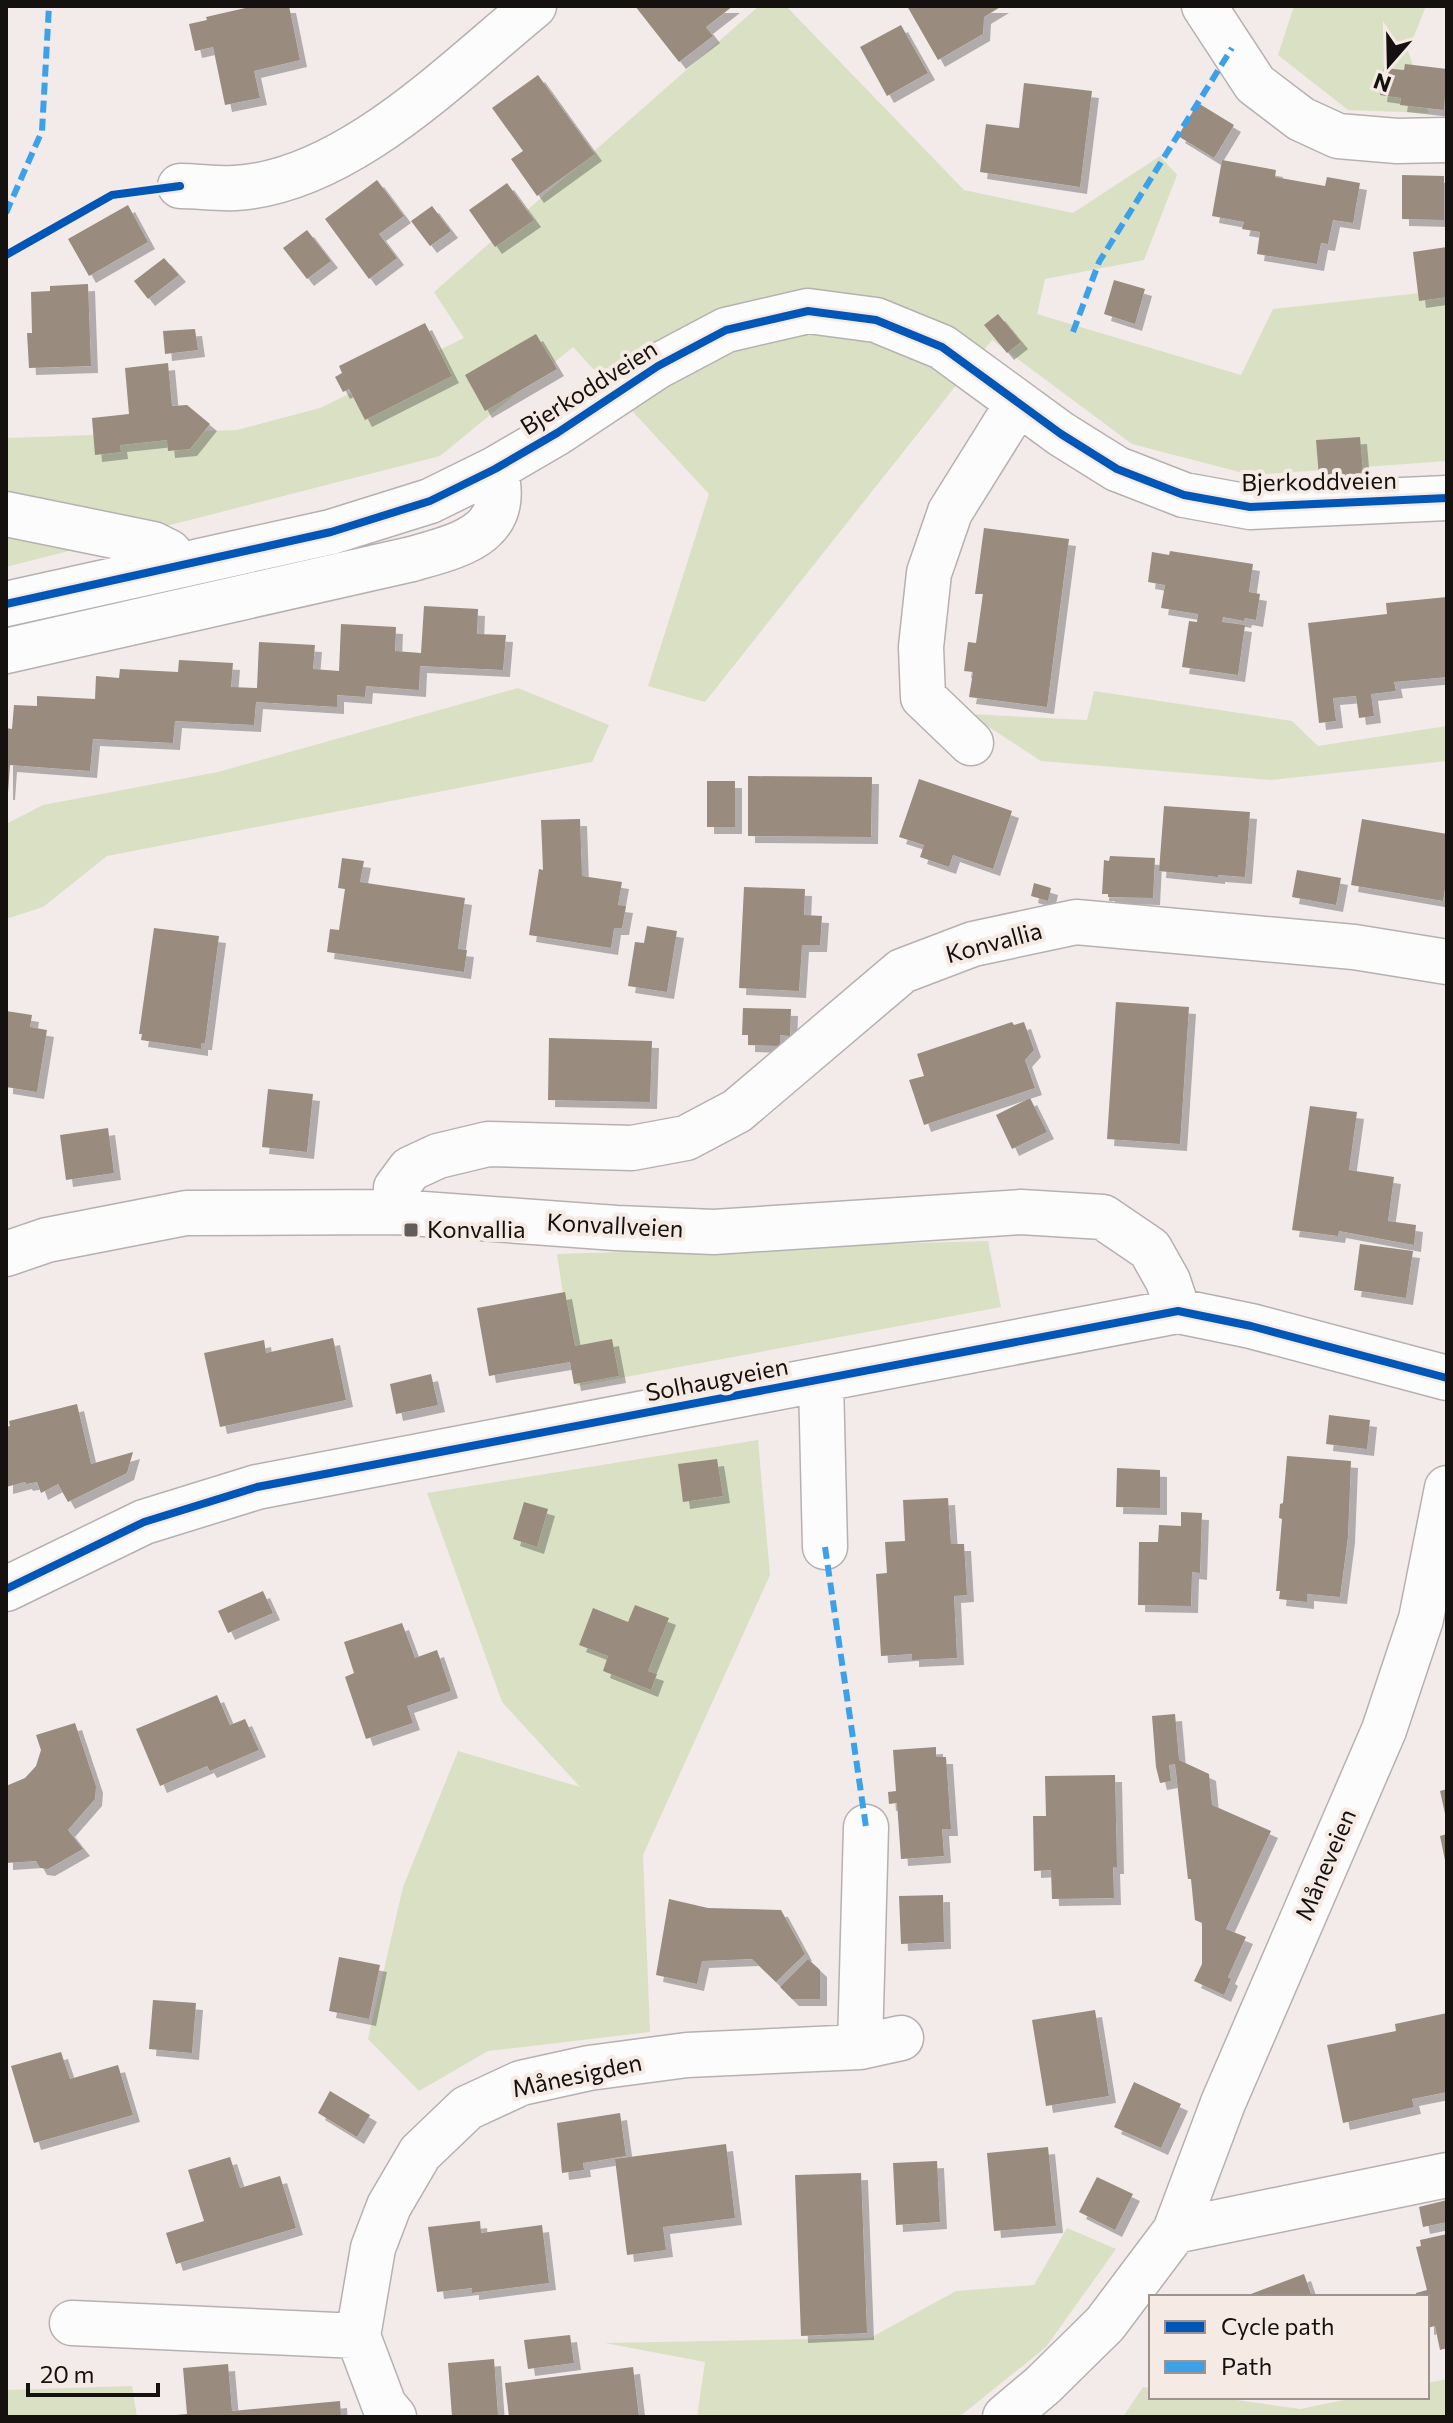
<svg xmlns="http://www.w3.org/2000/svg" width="1453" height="2423" font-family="Commissioner,sans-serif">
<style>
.green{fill:#dae0c4}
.building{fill:#998c7e;filter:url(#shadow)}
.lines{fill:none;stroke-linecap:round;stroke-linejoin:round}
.minor-casing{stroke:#b6b1b0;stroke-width:47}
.minor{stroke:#fdfcfc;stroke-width:44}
.quiet{stroke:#3da1ea;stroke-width:6;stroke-dasharray:12 6;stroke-linecap:butt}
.cycleway-casing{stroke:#f6eae5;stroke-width:13}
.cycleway{stroke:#0057b8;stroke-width:8}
.poi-dot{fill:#625d5b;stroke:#f6eae5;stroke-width:3}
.labels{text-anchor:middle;stroke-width:8;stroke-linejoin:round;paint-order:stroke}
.street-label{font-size:24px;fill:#15110f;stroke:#f6eae5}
.poi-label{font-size:24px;fill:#15110f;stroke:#f6eae5;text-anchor:start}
</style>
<defs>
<filter id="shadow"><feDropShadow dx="7" dy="7" stdDeviation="0" flood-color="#0004"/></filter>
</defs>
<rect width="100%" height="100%" fill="#f2ebe9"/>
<path class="green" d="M759,6h27l178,184 109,23 87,-57 17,19 -33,85 -99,19 -8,35 204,61 32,-66 174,-19v171l-196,14 -119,-31 -140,-104 -287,362 -57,-16 61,-192 -136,-147 -133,109 -434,111v-129l231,-8 83,-22 144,-70 -30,-46z
M1294,6h132l-18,45 21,62 -81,-3 -70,-55z
M518,688l91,37 -17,37 -485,94 -64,51 -37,12v-95l37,-19 175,-33z
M1094,691l198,30 26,25 129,-20v35l-176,19 -230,-19 -72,-47 118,6z
M988,1241l13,66 -424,79 -20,-132z
M758,1440l12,135 -127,280 7,177 -162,19 -69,40 -51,-52 35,-152 55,-136 122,36 -78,-85 -75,-209z
M1067,2228l49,21 -70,98 -87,70h-262l8,-55 -100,-19 265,-5 86,-47 78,-6z
M1447,2379v38h-324l20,-30 8,1v9h64l85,12 59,-12h68v-14z
M132,2386l5,31h-131v-27z"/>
<path class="building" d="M254,6h35l11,54 -46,11 6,27 -35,7 -12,-58 -18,4 -6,-27 18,-4 -1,-3z
M635,6h98l-27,21 7,9 -34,26z
M907,6h95l-18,11 -1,17 -45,26z
M901,25l27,48 -41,23 -27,-49z
M1405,64l42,5 -3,41 -44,-5 1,-7 -21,-3 4,-27 20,2z
M538,75l57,79 -58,42 -26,-37 12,-8 -31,-43z
M1024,83l68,8 -12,96 -100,-15 6,-48 33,4z
M1198,103l36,22 -20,33 -36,-22z
M1222,160l54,10 -1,7 50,9 2,-9 33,6 -7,40 -20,-3 -5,24 -7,-1 -4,21 -60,-10 3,-22 -18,-3 2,-7 -32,-6z
M1402,175l42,1v44l-42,-1z
M377,180l27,36 -25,18 18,24 -28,21 -44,-60z
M507,183l27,37 -39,27 -26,-37z
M128,205l20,37 -59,34 -21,-37z
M432,206l19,25 -21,15 -19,-25z
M307,230l24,31 -24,18 -24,-31z
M1447,247v50l-28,4 -6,-49z
M164,258l15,17 -31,24 -14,-18z
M1114,280l31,9 -10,35 -31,-10z
M88,284l3,82 -62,2 -2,-35h5l-1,-41 19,-1v-5z
M998,314l23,28 -14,11 -23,-28z
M425,323l27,53 -87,44 -16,-31 -6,3 -8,-15 7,-4 -3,-7z
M195,329l3,21 -33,4 -2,-23z
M536,334l21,35 -72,42 -20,-36z
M168,363l4,43 15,-1 23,19 -20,25 -22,2 -1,-11 -47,5 1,7 -26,3 -3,-37 37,-4 -4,-46z
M1360,437l3,36 -44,4 -3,-37z
M984,528l85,11 -22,168 -78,-10 4,-25 -9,-1 4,-29 8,1 7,-49h-8z
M1170,551l83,13 -4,28 11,2 -4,26 -11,-2 -1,3 -21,-4 -1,5 23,3 -7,50 -56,-8 7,-46 8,1 1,-8 -37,-6 4,-23 -17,-3 4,-30 17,3z
M1447,597v80l-53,5 2,9 -25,3 3,22 -15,2 -3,-22 -23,2 3,23 -17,2 -11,-100 79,-9 -1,-11z
M424,606l54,3 -1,25 29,1 -3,35 -83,-4 -1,24 -53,-4 -1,11 -28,-2v12l-81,-5 -2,23 -79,-4 -2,22 -80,-4 -3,32 -80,-6 -2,28h-2v-65l6,1 2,-24 23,1v-10l58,3 1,-23 23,2 1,-9 58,3 1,-12 54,3 -2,24 26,1 2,-46 56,3 -2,24 26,2 2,-47 55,3 -1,24 26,2z
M748,776l124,1 -1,60 -123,-1z
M919,779l93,32 -19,58 -40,-14 -4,12 -29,-10 4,-12 -25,-8z
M707,781h28v46h-28z
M1164,806l86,6 -5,65 -27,-2v2l-59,-6z
M580,819l2,57 40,6 -4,23 8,1 -4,22h-8l-3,20 -82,-13 10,-66 4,1 -2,-50z
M1362,819l85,15v42l-4,25 -92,-16z
M1110,856l45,2 -2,40 -45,-1v-3h-6l2,-34 5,1z
M342,858l22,3 -4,21 105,16 -7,51 9,1 -3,22 -137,-20 3,-23 9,1 6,-41 -7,-1z
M1297,870l44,8 -5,27 -44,-8z
M1034,883l17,5 -3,13 -17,-5z
M744,887l61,2 -1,26 18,1 -2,29h-18l-3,46 -60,-3z
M647,926l30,5 -10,61 -39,-6 7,-44 9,1z
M154,928l65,8 -14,107h-4v6l-60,-9 1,-6h-3z
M1116,1002l73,5 -9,137 -73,-5z
M743,1008l48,1 -1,27 -10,-1v11l-32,-1v-10h-6z
M6,1011l26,4 -2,12 17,3 -10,62 -31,-5z
M1012,1022l2,3 10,-3 10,28 -9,10 10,28 -111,37 -15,-45 15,-4 -7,-22z
M549,1038l103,3 -2,61 -102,-2z
M268,1089l45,5 -6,58 -45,-5z
M1030,1098l17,34 -35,17 -16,-34z
M1310,1106l47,6 -8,58 45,7 -6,44 28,4 -2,20 -75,-14 -1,5 -46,-6z
M108,1128l6,45 -48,7 -6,-45z
M1360,1244l53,7 -7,47 -52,-8z
M565,1292l10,54 37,-7 7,37 -45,8 -4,-22 -81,14 -12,-68z
M333,1338l13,62 -126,27 -16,-74 60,-13 2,13z
M431,1374l7,31 -42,9 -6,-30z
M77,1404l14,60 42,-12 -6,21 -59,29 -10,-18 -17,9 -4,-11 -11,2 -1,-2 -19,5v-60l4,-1 -1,-5z
M1329,1415l41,5 -3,29 -41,-5z
M1287,1456l64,5 -3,75 -8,61 -33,-3v8l-28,-3 1,-8h-4l6,-72 -3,-1 1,-14 3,-1z
M717,1459l6,37 -40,6 -5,-38z
M1117,1468l43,2v38l-44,-1z
M948,1498l3,46h13l3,51 -13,1 3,62 -45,2v-6l-31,2 -5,-82 11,-1 -2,-31 20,-1 -2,-41z
M524,1502l24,7 -11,38 -24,-8z
M1181,1512l21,1 -2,60 -8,-1 -1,34 -53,-1 1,-63h19l1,-17 22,1z
M263,1591l10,22 -45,20 -10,-22z
M635,1605l34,13 -21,53 9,3 -6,16 -48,-19 5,-15 -29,-11 14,-37 35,14z
M402,1623l13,35 22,-8 14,41 -44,15 6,17 -47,16 -21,-62 9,-4 -10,-31z
M217,1695l13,30 15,-6 14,31 -49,21 -3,-5 -47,20 -24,-57z
M1175,1714l4,46 30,14 3,31 59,26 -45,98 20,8 -18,40 3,2 -7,16 -30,-14 8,-17v-41l-7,-3 -4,-41h-3l-13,-115 -6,1 2,16 -11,2 -4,-16 -4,-51z
M75,1723l21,63 -1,13 -27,31 15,19 -35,20 -8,-1 -4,-7 -30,2v-77l19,-8 11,-12 5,-16 -5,-15z
M936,1747v10h10l5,72h-9l2,27 -43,3 -4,-56 -8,1 -1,-12 8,-1 -3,-41z
M1115,1775l2,92h-4l1,31 -62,1 -1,-29 -17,1 -1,-55h13l-1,-40z
M1447,1789v29h-1l-6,-27z
M1447,1834v31h-1l-6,-29z
M943,1895l1,47 -43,2 -2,-48z
M669,1899l39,9 73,2 24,44 -29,28 -24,-23 -50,2 -5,23 -41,-9z
M339,1957l41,8 -11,54 -40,-8z
M808,1959l12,11v29h-28l-12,-12z
M153,2000l43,3 -4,50 -43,-4z
M1095,2010l14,86 -63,10 -14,-86z
M1447,2013v79l-35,7 2,8 -71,16 -16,-78 69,-14 -1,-7z
M61,2052l9,27 48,-14 15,50 -99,28 -23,-77z
M1134,2082l47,22 -20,44 -47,-21z
M330,2091l40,24 -13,22 -39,-24z
M620,2113l6,43 -43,7 1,7 -22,3 -5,-50z
M726,2144l9,74 -72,9 3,23 -39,5 -12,-96z
M1048,2147l8,79 -62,5 -7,-78z
M230,2157l10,31 40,-12 16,52 -120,36 -10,-31 38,-12 -16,-51z
M937,2161l3,61 -44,3 -3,-62z
M861,2173l6,160 -66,3 -6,-161z
M1097,2177l36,17 -18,36 -36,-18z
M1447,2200v22l-24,5 -4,-20z
M480,2221l1,12 61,-8 7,58 -77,10v-5l-35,4 -9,-65z
M1447,2234v114l-7,2 -5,-24 -8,2v-31h-11v-4l11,-3 -11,-43 5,-1 -1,-6z
M1304,2274l8,23h-69z
M570,2335l4,28 -46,6 -4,-29z
M494,2359l4,56 -46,2 -4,-54z
M228,2364l4,47 108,-10 1,16h-165v-2l11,-1 -4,-46z
M633,2367l6,50h-130l-4,-34z"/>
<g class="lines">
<g class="minor-casing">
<path id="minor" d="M1204,6l51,78 46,35 37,17 59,5 50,-1
M180,186c18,0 37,3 55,2 111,-6 217,-115 299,-182
M6,514l147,30 16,8 1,14
M6,604l325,-72 99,-31 65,-32 62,-36 101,-67 68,-36 82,-19 68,9 66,27 119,87 56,35 67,26 66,12 197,-9
M6,651l406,-92c49,-14 101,-25 83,-90
M971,743l-48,-46 -2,-50 8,-74 21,-61 68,-109
M396,1212v-24l14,-19 28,-13 50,-12 144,4 54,-10 51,-27 165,-140 71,-27 103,-22 278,25 93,15
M6,1254l41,-14 139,-27 210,-1 220,16 98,4 307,-20 82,5 47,32 18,32 10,30
M821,1381l4,166
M6,1589l138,-67 113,-35 921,-176 73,15 196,52
M860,2047l6,-220
M1175,2231l272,-56
M72,2323l286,13
M394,2417l-10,-12 -26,-69 15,-88 16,-42 31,-53 47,-45 54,-25 68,-15 98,-13 173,-8 41,-9
M1005,2417l38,-32 62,-61 70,-93 48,-128 161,-373 37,-111 26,-131"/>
</g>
<use href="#minor" class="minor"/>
<path class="quiet" d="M6,213l36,-82 7,-125
M1073,332l26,-70 133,-214
M825,1547l41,280"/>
<g class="cycleway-casing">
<path id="cycleway" d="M6,255l106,-60 68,-9
M6,604l325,-72 99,-31 65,-32 62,-36 101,-67 68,-36 82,-19 68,9 66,27 119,87 56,35 67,26 66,12 197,-9
M6,1589l138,-67 113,-35 921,-176 73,15 196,52"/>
</g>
<use href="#cycleway" class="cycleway"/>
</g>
<rect class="poi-dot" x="403" y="1222" width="16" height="16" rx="4"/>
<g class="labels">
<g class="street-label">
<text transform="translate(589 388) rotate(-32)" y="8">Bjerkoddveien</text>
<text transform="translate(1319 482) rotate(-1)" y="8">Bjerkoddveien</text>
<text transform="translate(994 943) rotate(-15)" y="8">Konvallia</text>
<text transform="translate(615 1226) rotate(3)" y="8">Konvallveien</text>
<text transform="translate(717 1380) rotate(-11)" y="8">Solhaugveien</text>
<text transform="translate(1326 1865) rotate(-67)" y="8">Måneveien</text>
<text transform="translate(577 2076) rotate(-12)" y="8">Månesigden</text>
</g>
<g class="poi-label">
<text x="427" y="1238">Konvallia</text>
</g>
</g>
<rect width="1453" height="2423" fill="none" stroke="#15110f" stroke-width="16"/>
<rect x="1149" y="2295" width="280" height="104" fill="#f6eae5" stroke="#9c938f" stroke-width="2"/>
<rect x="1165" y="2321" width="40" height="12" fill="#0057b8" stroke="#9c938f" stroke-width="2"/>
<text x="1221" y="2335" font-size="24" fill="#15110f">Cycle path</text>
<rect x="1165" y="2361" width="40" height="12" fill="#3da1ea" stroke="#9c938f" stroke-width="2"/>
<text x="1221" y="2375" font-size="24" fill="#15110f">Path</text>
<g transform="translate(1389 64) rotate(200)" stroke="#f6eae5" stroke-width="6" paint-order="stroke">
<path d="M0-6L14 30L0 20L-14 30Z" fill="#15110f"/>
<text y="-12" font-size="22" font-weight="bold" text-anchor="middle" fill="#15110f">N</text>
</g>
<path d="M28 2383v12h130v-12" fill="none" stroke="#15110f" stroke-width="4"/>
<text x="40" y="2383" font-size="24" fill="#15110f" stroke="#f6eae5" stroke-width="6" paint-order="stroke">20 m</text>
</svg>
